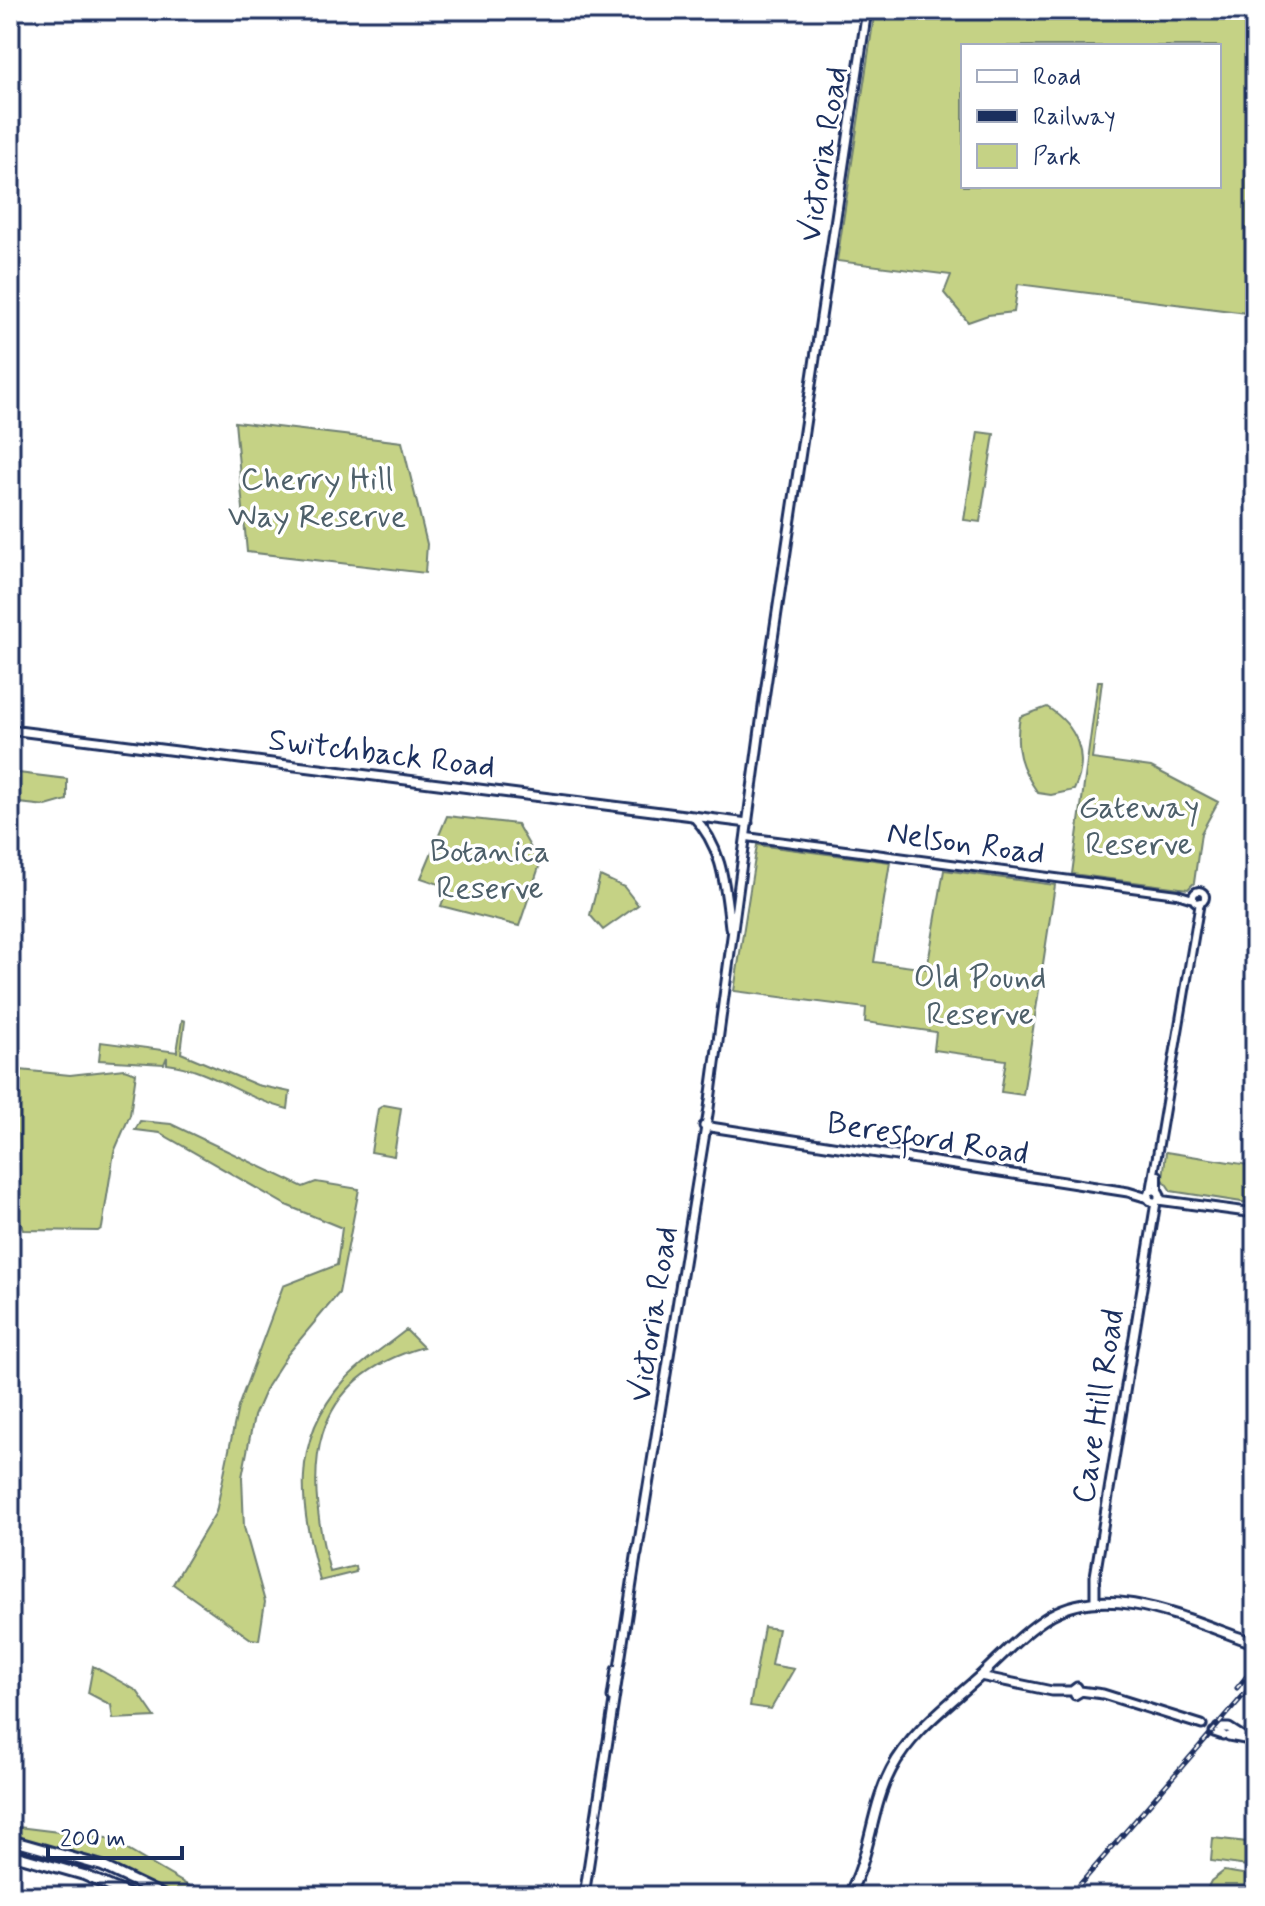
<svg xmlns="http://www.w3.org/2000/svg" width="1265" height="1906" font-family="Mynerve,sans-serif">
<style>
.green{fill:#c5d285;stroke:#708072;stroke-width:2;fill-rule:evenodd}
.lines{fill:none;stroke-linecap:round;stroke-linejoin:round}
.secondary-tunnel{stroke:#d1d5df;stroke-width:7;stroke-dasharray:7 3.5;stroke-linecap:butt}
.tertiary-casing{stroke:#1b2f5e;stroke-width:12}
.secondary-casing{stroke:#1b2f5e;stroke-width:13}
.trunk-casing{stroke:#1b2f5e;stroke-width:14}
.tertiary{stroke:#fff;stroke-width:6}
.secondary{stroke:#fff;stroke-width:7}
.trunk{stroke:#fff;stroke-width:8}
.rail-casing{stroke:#1b2f5e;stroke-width:5}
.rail{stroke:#fff;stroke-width:2;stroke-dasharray:6;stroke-linecap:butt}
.labels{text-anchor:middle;stroke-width:7;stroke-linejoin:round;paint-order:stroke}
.street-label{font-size:32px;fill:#1b2f5e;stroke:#fff}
.park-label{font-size:32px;fill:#4e606a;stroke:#fff}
</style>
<rect width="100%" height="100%" fill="#fff"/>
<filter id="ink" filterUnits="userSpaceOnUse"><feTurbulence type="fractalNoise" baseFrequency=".0125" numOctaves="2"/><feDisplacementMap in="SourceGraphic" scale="16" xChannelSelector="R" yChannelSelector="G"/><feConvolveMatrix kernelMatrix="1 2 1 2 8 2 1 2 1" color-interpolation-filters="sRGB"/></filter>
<g filter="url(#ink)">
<path class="green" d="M875,10h380v304l-237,-30 -4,28 -26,3 -20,7 -24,-29 7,-18 -114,-14zM963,46h256v140h-256z
M235,422l167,20 25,102 -2,29 -178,-21z
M978,432l16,2 -14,88 -16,-2z
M1098,681h4l-10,78 59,8 67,35 -17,31 -7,50 -6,6 -116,-15z
M1047,707c30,19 43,49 27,83l-23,5 -13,-2c-18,-26 -24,-44 -18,-76z
M10,772l57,7v21l-21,6 -36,-4z
M447,816l70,8 23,40 -21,62 -78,-20 7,-19 -27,-9z
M757,845l133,17 -16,100 53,7 17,-99 111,15 -32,210 -22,-3 5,-32 -72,-10 2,-18 -71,-10 1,-14 -132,-17z
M600,876l24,11 14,18 -35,25 -13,-15z
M182,1020l3,1 -4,32 76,32 33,7 -2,17c-43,-10 -78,-40 -121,-45v-7l-3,7 -65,-4 2,-18 76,10z
M10,1069l60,6 54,-6 12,4 -6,42 -16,37 -12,76 -4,3 -75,-1 -13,-43z
M384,1105l17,3 -7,48 -23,-4 7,-43z
M140,1121l31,3 132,63 13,-5 43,7 -20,104 -52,62 -20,31 -13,30 -12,61 2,50 21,75 -6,38 -8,-1 -78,-55 43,-72 22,-105 45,-121 54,-21 5,-37 -56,-23 -126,-72 -25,-3z
M1166,1152l89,14v38l-84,-13 -8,-12z
M406,1330l17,17c-117,33 -120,124 -93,225l25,-6 1,6 -36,9c-19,-72 -32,-138 24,-200 18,-20 41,-34 62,-51z
M764,1627l14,2 -7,36 23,4 -23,40 -21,-3z
M93,1666l44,25 18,26 -42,2 -2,-14 -23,-12z
M10,1826l97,12 99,58h-30l-88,-39 -78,-22z
M1213,1838l42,5v24l-44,-6z
M1224,1871l31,5v20h-42l-7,-5 5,-10z"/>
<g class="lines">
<path class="secondary-tunnel" d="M1202,1725l16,3"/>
<g class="tertiary-casing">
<path id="tertiary" d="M747,837l430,57 16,5
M1193 897a6 6 0 1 1 12 0a6 6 0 1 1-12 0Z
M1158,1175v17
M1151,1191l49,-289"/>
</g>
<g class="secondary-casing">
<path id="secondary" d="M10,730l738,93
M693,816c30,31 32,70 37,111
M704,1126l424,66 20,6
M1148 1196a6 6 0 1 1 12 0a6 6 0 1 1-12 0Z
M1158,1200l97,13
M637,1554l72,-446 55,-409 103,-689
M1095,1602v-26l61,-374
M980,1676l72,15h20
M1077,1687l3,5 -5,3 -2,-5z
M1080,1691l23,3 99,31
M612,1697l4,-27
M1218,1728h11l14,9
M1214,1732l9,3
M1229,1736l26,5
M607,1747l30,-197
M584,1896l23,-151"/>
</g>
<g class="trunk-casing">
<path id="trunk" d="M10,1840l92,26 63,30
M10,1854l74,21 48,21
M848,1896c23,-39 22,-86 43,-126 19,-37 56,-64 87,-92 23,-21 46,-47 73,-63 63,-35 142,8 204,28"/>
</g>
<use href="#tertiary" class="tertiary"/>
<use href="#secondary" class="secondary"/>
<use href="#trunk" class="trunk"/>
<g class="rail-casing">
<path id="rail" d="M1237,1688l18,-22
M1070,1896l185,-214"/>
</g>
<use href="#rail" class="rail"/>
</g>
</g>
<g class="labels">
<g class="street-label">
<text transform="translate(822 154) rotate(-81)" y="11">Victoria Road</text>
<text transform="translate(382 752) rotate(7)" y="11">Switchback Road</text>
<text transform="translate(966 842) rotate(8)" y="11">Nelson Road</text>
<text transform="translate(928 1137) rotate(9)" y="11">Beresford Road</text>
<text transform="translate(652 1314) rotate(-81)" y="11">Victoria Road</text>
<text transform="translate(1097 1406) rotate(-81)" y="11">Cave Hill Road</text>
</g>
<g class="park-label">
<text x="317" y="489">Cherry Hill<tspan x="317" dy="37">Way Reserve</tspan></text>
<text x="1139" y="817">Gateway<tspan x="1139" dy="37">Reserve</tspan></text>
<text x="490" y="861">Botanica<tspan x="490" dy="37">Reserve</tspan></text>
<text x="980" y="987">Old Pound<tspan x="980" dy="37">Reserve</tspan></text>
</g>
</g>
<rect width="1265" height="1906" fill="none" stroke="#fff" stroke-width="40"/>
<rect x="20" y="20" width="1225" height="1866" fill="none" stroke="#1b2f5e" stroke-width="3" filter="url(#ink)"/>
<rect x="961" y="44" width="260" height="144" fill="#ffffff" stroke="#a4acbf" stroke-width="2"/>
<rect x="977" y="70" width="40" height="12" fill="#ffffff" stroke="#a4acbf" stroke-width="2"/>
<text x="1033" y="84" font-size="24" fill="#1b2f5e">Road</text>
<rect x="977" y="110" width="40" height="12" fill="#1b2f5e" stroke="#a4acbf" stroke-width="2"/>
<text x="1033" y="124" font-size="24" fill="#1b2f5e">Railway</text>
<rect x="977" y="144" width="40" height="24" fill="#c5d285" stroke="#a4acbf" stroke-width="2"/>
<text x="1033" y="164" font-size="24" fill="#1b2f5e">Park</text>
<path d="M48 1846v12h134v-12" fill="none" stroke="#1b2f5e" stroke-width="4"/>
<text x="60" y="1846" font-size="24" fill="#1b2f5e" stroke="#ffffff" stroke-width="6" paint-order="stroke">200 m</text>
</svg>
